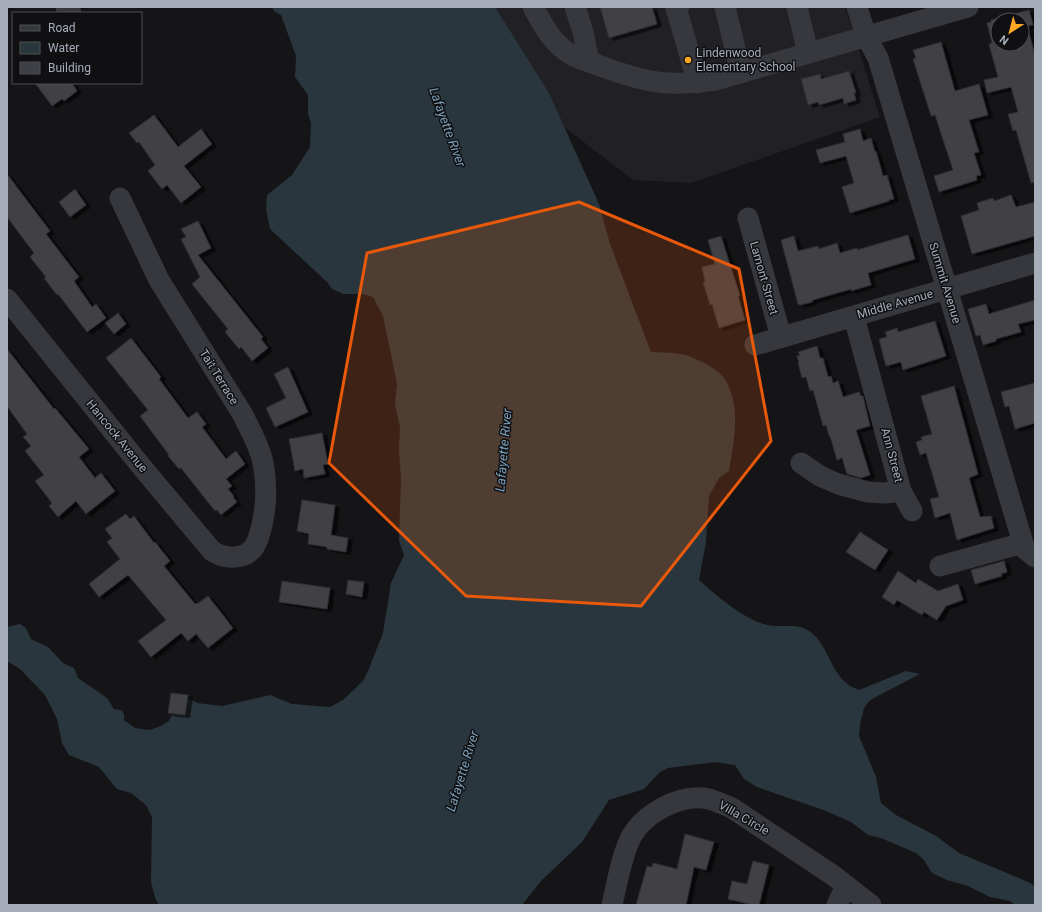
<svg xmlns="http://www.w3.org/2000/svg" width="1042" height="912" font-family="Roboto,sans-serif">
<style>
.built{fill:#212125}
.water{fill:#2a363d}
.building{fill:#3f4045;stroke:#2f2f34;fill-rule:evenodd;filter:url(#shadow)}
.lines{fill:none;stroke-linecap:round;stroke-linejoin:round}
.minor{stroke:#36383d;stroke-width:21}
.marked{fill:#e8590c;fill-opacity:0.2;stroke:#e8590c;stroke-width:3;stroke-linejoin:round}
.poi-dot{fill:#ffa826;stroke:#101013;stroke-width:1.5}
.labels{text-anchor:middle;stroke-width:3;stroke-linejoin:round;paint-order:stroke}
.poi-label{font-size:12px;fill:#a6adb9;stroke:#101013;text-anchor:start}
.street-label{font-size:12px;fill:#a6adb9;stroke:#101013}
.water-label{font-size:13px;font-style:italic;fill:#7a9eb7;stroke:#101013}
</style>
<defs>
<filter id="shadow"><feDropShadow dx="4.5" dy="2.5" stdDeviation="0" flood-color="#0009"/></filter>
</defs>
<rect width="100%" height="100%" fill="#151518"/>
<path class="built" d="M483,7h362l35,110 -189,66 -58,-3 -87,-67z"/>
<path class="water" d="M272,7h223l54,86 50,111 11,40 41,108c11,1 23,0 34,3 13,4 33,13 41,26 15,27 8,61 3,90l-10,7 -10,18 -3,46 -7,38c16,15 46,40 68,45 14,3 30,-2 42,6 22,14 20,49 50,59l47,-19 14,3 -50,26 -6,8 -4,16 -1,12 17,41 5,26 15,12 40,21 23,17 69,29 7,4v19h-20l-5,-4 -20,-4 -22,-11 -21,-6 -15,-7 -8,-13 -8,-7 -35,-15 -13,-3 -17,-13 -25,-11 -69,-24 -13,-8 -9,-14 -20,-3 -47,6 -8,4 -16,17 -35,11 -27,42 -41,39 -19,24h-363l-4,-7 -4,-17 1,-64 -6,-12 -15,-12 -14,-4 -18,-22 -30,-12 -7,-12 -5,-24 -12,-24 -25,-26 -13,-8v-34l13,-3 6,4 5,11 17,8 15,16 11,5 4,10 29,20 7,11 7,1 3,4v6l11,8 15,2 11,-4 8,-5 6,-12 13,-11 9,5 25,3 48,-11 22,9 38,3 13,-7 20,-19 5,-10 15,-38 8,-50 13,-28 -5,-14 2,-61 -2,-31 1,-22 -5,-23 2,-20 -14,-68 -10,-19 -10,-3h-20l-11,-5 -5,-7 -57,-53 -4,-20 1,-14 25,-20 18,-28 1,-24 -3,-9v-19l-13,-18 1,-21 -15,-41 -7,-4z"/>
<path class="building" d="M600,7h52l5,17 -48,14z
M1029,10l4,15 -6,1 8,29v127l-4,1 -15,-53 -3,1 -5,-17 10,-2 -7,-25 -24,6 -3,-13 14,-3 -9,-33 3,-1 -5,-20 4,-1v-2zM998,20h24v24h-24z
M941,42l14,49 24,-7 9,31 -19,5 10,32 -5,1 7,22 -5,1 1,4 -38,12 -5,-16 19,-6 -18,-55 -4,1 -18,-57 3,-1 -3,-8z
M849,71l7,22h-2l2,7 -12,4 -1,-6 -24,7 -1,-3 -10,3 -7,-26 19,-5 1,5z
M35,83h37l5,8 -13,10 -2,-2 -10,7z
M154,115l24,32 23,-18 11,15 -28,22 17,21 -20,16 -14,-18 -5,4 -14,-18 7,-6 -16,-23 -2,1 -8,-10z
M860,129l3,12 8,-3 4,14 1,-1 7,25 4,-1 7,24 -5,1v1l-39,12 -8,-26 12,-4 -8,-27 -26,7 -4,-13 29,-8 -2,-8z
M7,174l43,57 -4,3 33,43 -5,4 18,26 4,-3 10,14 -19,14 -29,-38 -1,1 -13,-17 2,-1 -16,-20 4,-4 -27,-36z
M75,189l11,16 -16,12 -11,-15z
M1011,195l5,12 19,-5v34l-63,18 -11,-38 18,-6 -2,-7 16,-5 1,3z
M198,221l13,27 -13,7 65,82 -2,2 7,9 -16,13 -11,-14 -2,2 -14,-17 3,-3 -36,-45 8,-7 -19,-38 5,-2 -5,-8z
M908,235l7,24 -47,14 3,12 -20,6v-2l-38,11 -1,2 -12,3 -2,-1 -17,-64 13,-4 4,15 20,-5 1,3 18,-6 3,10 17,-5v2z
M721,236l19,60h-2l7,24 -26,8 -7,-24 -2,1 -7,-23h2l-3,-15 13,-3 -7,-24z
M1035,300v20l-17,4 3,8 -25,7v2l-13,4 -3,-10 -4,1 -8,-27 18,-5 3,10z
M118,313l8,11 -12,10 -9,-11z
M935,321l11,35 -43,14 -2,-8 -15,4 -7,-27 8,-2 -2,-5 12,-4 1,4z
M131,338l30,39 -2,2 29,39 9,-6 9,12 -4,3 24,32 10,-8 9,13 -19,15 6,7 -4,3 6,7 -1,1 4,5 -16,13 -4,-5 -2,1 -34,-43 -2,1 -11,-13 1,-1 -29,-39 8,-6 -42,-52z
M817,346l3,12h3l5,19 3,-1 2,7 5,-2 5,16 16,-5 2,4h2l7,30 -14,4 14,45 -9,3 -14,-4 -5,-16 -5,2 -7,-24h-1l-3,-11 -3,1 -10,-36 -3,1 -4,-14 -4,1 -4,-15h1l-2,-7 3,-1 -2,-3z
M7,349l47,60 1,-1 34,41 -10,8 16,21 6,-5 14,18 -29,23 -10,-13 -18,16 -9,-11 3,-3 -17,-22 9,-6 -19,-24 6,-5 -8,-9 4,-3 -20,-28z
M288,367l20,45 -33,15 -9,-19 20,-10 -12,-24z
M1035,383v40l-20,6 -6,-23 -4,1 -4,-15z
M954,386l24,88 -9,4 11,39 11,-1 3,12 -37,12 -7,-27 -15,5 -5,-19 9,-2 -13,-44 -6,2 -4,-13 6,-2 -1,-3 11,-3 -11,-38z
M322,433l6,31 -5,1 2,9 -21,4 -1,-9 -8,2 -6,-32z
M302,500l33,5 -4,30 17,3 -2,14 -19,-3v-2l-19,-3 1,-10 -12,-3z
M126,514l4,5 4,-3 20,27 1,-1 15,19 -6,5 31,38 1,-1 1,1 11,-8 25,32 -25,20 -12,-14 -8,7 -7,-8 -30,24 -13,-16 28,-21 -38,-45 -29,22 -10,-13 31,-25 -13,-17 5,-4 -7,-9z
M860,532l28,18 -13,20 -29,-18z
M1004,561l3,11 -6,2 1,2 -27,8 -4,-14z
M898,571l18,12 2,-4 20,12 20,-7 5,16 -17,6 -9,14 -13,-8 -2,3 -25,-15 -3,5 -12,-8z
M348,580l16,2 -2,15 -16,-3z
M282,581l48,7 -3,21 -48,-7z
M171,693l17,2 -3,20 -17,-2z
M685,834l29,8 -8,28 -12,-3 -8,38h-50l11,-39 5,1 1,-4 24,6z
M753,861l16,4 -10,40h-6l-25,-6 4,-18 15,3z"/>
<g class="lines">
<path class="minor" d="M66,7l5,6
M533,7c10,18 20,38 39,48 5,3 12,5 17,7l-6,-30 -8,-25
M679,7l-3,1 22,75
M725,7l16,66
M797,7l11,46
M857,7l9,29 12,22 145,485 2,6 10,8
M589,62c26,9 53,20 81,21 15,1 30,-1 46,-3l252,-73
M748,218l33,119
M7,299l134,167 71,85c16,10 39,9 46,-12 8,-23 10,-52 5,-76 -3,-17 -13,-33 -20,-48l-84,-135 -39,-82
M854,317l47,174 11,20
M755,345l280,-82
M801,463l19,13 18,8 30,8 16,1 17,-2
M940,566l83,-23
M612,905c5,-22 9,-47 19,-68 13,-23 45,-41 72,-39 10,1 19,6 29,10l102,68 37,29
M837,905l9,-20"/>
</g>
<path class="marked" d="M579,202l160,67 32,172 -130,165 -175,-10 -137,-133 38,-210z"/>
<circle class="poi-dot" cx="688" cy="60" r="4"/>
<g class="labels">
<g class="poi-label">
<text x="696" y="57">Lindenwood<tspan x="696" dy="14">Elementary School</tspan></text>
</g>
<g class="street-label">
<text transform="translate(764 278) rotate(74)" y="4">Lamont Street</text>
<text transform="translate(945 283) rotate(73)" y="4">Summit Avenue</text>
<text transform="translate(895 304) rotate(-16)" y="4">Middle Avenue</text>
<text transform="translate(219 377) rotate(58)" y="4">Tait Terrace</text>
<text transform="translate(117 436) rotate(51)" y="4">Hancock Avenue</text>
<text transform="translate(892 455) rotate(75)" y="4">Ann Street</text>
<text transform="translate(744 818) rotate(30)" y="4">Villa Circle</text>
</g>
<g class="water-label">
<text transform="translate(448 127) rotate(70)" y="5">Lafayette River</text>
<text transform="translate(503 450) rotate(-85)" y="5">Lafayette River</text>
<text transform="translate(462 771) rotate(-73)" y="5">Lafayette River</text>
</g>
</g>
<rect width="1042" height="912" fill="none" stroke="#a6adb9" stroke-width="16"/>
<rect x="12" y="12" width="130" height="72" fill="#101013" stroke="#4c4f55"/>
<rect x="20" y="25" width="20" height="6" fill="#36383d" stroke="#4c4f55"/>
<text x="48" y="32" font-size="12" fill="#a6adb9">Road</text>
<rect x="20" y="42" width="20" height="12" fill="#2a363d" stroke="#4c4f55"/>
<text x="48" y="52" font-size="12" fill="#a6adb9">Water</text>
<rect x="20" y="62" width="20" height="12" fill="#3f4045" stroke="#4c4f55"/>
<text x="48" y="72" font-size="12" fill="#a6adb9">Building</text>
<g transform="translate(1010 32) rotate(216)"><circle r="19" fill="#101013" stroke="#4c4f55"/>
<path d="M0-3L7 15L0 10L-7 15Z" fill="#ffa826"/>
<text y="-6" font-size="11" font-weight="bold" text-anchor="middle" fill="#a6adb9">N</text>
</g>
</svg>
